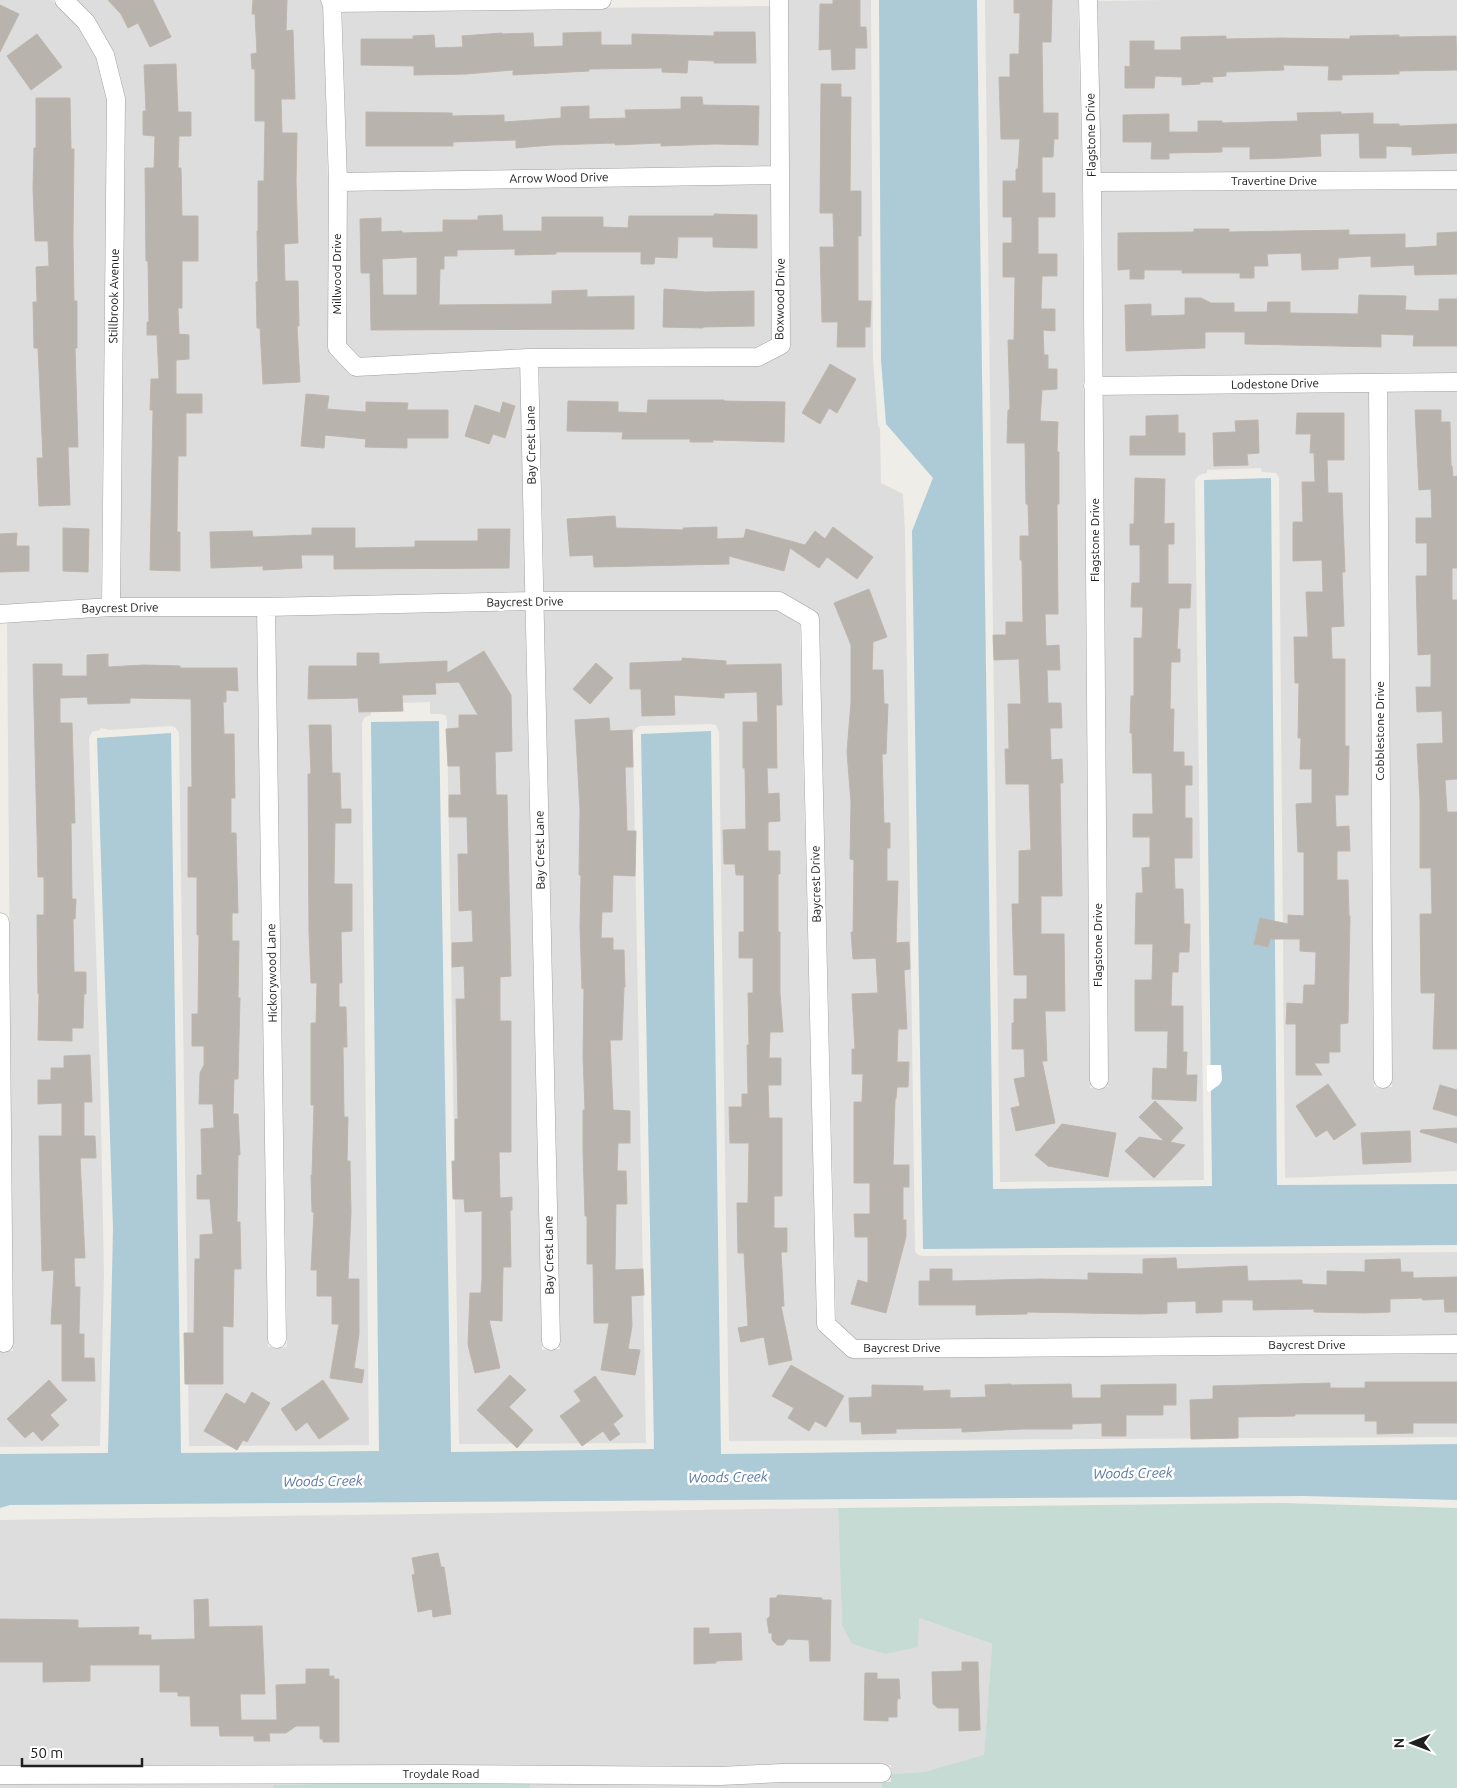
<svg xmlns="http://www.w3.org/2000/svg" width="1457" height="1788" font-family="Ubuntu,sans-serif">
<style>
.residential{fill:#dedddd}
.wetland{fill:#c6dbd3}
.water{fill:#adcad7}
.pier{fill:#fff}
.building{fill:#b8b3ad;stroke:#bfb6ac;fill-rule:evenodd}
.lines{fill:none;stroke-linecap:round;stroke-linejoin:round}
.minor-casing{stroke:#a1a1a1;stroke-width:19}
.minor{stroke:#fff;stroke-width:18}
.labels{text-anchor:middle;stroke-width:5;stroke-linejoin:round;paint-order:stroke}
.street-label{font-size:12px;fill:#202020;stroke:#fff}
.water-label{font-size:14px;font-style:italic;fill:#5778a5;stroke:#fff}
</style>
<rect width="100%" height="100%" fill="#efede8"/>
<path class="residential" d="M0,0h52l26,26 18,32 11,42 -6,499 -101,6z
M77,0h243l3,5 5,177v165l2,6 19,20 8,3 163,-9 5,226 -259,6h-146l5,-500 -11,-45 -21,-38z
M788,0h83l2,360 5,65 2,4 1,54 22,11 2,37 10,720 3,4 5,1 534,-4v83l-600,5 -21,-19 -17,-702 -4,-7 -271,-19 -5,-227 246,-14 5,-7z
M985,0h93l4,182 8,906 18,-1 -5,-693 266,-2 5,695h18l-4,-696 69,-1v781l-172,7 -6,-700 -3,-5 -14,-1 -1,-4 -54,2v3l-8,2 -4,5 9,700 -204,2z
M1167,0h290v172l-356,2 -4,-173z
M770,6v161l-423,6 -5,-162z
M771,184v156l-16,9 -395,10 -14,-15 1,-154z
M1457,188v186l-355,4 -1,-188z
M525,609l17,741 18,-1 -16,-740 233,1 23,14 17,701 3,5 26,24 7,3 604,-5v85l-728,4 -10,-710 -3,-6 -5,-1 -71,2 -4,2 -3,6 13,709 -187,1 -12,-723 -1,-5 -4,-2h-12v-12l-59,2v11l-7,3 -2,5 7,722 -180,1 -10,-713 -4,-6 -4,-1 -62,4 -8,-2 -1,2 -8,2 -3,6 11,335 4,201 -4,172 -100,1v-96h13l-6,-729 104,-7h146l11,732h19l-12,-732z
M838,1508l4,117 77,-7 73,26 -8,112 -60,16 -33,2v-9h-109l-62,2 -720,-1v-246z
M782,1782h100v6h-352v-5l190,1z
M0,1783h358l-85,2v3h-273z"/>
<path class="wetland" d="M1283,1503l174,5v280h-575v-6h9v-8l33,-2 60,-17 8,-111 -73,-26 -1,29 -33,7 -33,-10 -10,-19 -4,-117z
M358,1783h172v5h-257v-3z"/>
<path class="water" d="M879,0h98l16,1189 219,-3 -8,-706 67,-2 6,707 180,-1v61l-534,4 -11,-718 21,-53 -47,-54 -5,-64z
M439,721l12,731 203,-3 -13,-715 70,-3 10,723 736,-10v56l-154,-4 -1293,9 -10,3v-54l108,-1 5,-224 -16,-491 74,-5 10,720 198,-2 -8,-729z"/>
<path class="pier" d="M1207,1065h14l1,15 -3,5 -10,7 -2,-2z"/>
<path class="building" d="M108,0h45l18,37 -21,10 -12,-24 -10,5 -7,-14z
M253,0h34l-1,31 7,-1 2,69h-14l1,34h15l-1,48 2,62 -14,1 1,37h13l1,45h-2l3,56 -37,2 -3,-56h-3l-1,-46h2l-1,-51h1v-50h6l1,-60h-10v-52h-3l-1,-15 6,-1 -2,-39h-3z
M833,0h27v27h6l1,21h-12v21l-23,1 -1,-21 -12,1 1,-46h13z
M1014,0h38l-1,42h-9l1,71h15v26h-4l-1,18h-11v36h13v24h-17v37h19v22h-15l-1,33h14v22l-12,-1 1,25h4v14h9v20l-15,1 -2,31 18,1 -1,30h2v52h-2l1,110h-13l1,32 13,-1 1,25h-13l1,33h13l1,25h-12l1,32 11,-1 1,24h-3l2,113h-21v38h23l1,77h-20l2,50h-5l13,62 -39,8 -5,-23 9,-2 -6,-27 11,-2 -1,-28h-12v-26h2v-24h13v-24h-13l-2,-71h7v-53l12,-1 -2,-66h-23l-1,-35h4l-1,-45h13l-2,-45 -25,1 -1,-25h13v-13h17l-1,-62h-2v-24h9l-1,-32h-2l-1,-61h-18l1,-33h2l-2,-70h6l1,-63h-12v-34h9v-26h-9v-36h13v-12h2l2,-30h-19l-2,-62h11v-23h9l1,-41h-6z
M0,5l19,9 -19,38z
M601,32v13h31v-11l82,2v-4h41l1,31h-42v-2l-26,-1 -1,13 -25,-1v-4l-73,1v2l-76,4v-5l-47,4 -52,1v-9l-53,-1v-26h52v-3l21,-1 1,13 28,-1 -1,-11 40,-3v1l31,-1 1,14 29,-1v-13z
M37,34l25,33 -31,23 -24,-34z
M1399,35v2l57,-1 1,34 -58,1v3l-57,1v5h-14l1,-14 -46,-1 1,5 -58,2v4l-14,1 1,5h-13v2l-18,1v-8l-27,-1 -1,12h-29v-22l5,1v-26h24v9h27v-13l45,-1v3l52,-1 72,1v-3z
M176,64l2,48h13v24h-12l-1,32h3l1,48h16v45h-16v47h-4l1,26 10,1v24l-13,1v34h26v19h-16v43h-8l-1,76h3v39l-30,-1 3,-160h-3l1,-31h8l-2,-44h-10v-13h2l-1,-61h-2l-1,-93h9l1,-32 -12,-1v-24h3l-2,-46z
M821,84h20v13h10l-1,94h11v45h-3v65h13l-1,26h-5v20h-28l1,-25h-16l-2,-75h14l-1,-34h-13z
M681,97h21l1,8 56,1 -1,39 -43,-1 -54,2v-3l-46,2v-2l-63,2 -36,3v-8l-63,2v4h-87v-34l86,1v3l52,-1v7l57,-4v-11l28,-1v13l37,-1 -1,-8 56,-1z
M36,98h34l1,51h3l-1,91 1,61h3v47h-2l3,99h-10l2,58 -31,1 -2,-48h6l-5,-110h-4l-1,-46h4l-1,-35 13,-1 -1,-25h-13l-2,-53 1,-40h2z
M1341,112v2l32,-1v11h26v2l58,-2v29l-45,2v-8l-26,-1v12h-26l-1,-25 -39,1 1,22 -35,2 -36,1v-12h-28v5l-53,1v6h-18l1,-17h-29v-27l46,-1v18h29v-11h24v2l76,-2 -1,-8z
M714,214l43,1v33l-44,-1v-10h-35l-1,21 -22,-1 -1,7h-13v-12h-85v2l-41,1v-6l-58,1v6h-13v13h-4l-1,36 113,-1v-13l35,-1v7l47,-1v33l-263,1 -1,-57h-9l-1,-54 21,-1v14l21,-1v2l41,-1v-12h35v-4l24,-1 1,16h39v-14h61v10l25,1 1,-12h85zM417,257v38h-34l-1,-36z
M1194,229h35v3l120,-2v5l56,-1v14l32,-2v-13l20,-1v42l-42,1 -1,-10 -43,2v-11l-33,2v11l-36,1 -1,-17 -34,1 1,12h-14v12h-14v-5h-58v-3h-38v9h-14v-10l-12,1v-37l76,-1z
M664,289l41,3 49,-1v35l-51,1v1l-40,-1z
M1359,295l47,1 -1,14 34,1v-12h18v47h-44l1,-11 -33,-1v13l-136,-3v-12h-40v16l-79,3 -1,-46 26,-1v12l34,-1v-17h16l10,5h23v9h33l1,-10h22v11l68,1z
M830,364l26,15 -19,34 -8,-5 -9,16 -18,-11z
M306,394l23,2 -2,13 39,3v-10l42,1 -1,7h41v28h-41v10l-42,-1 1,-8 -41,-4 -1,13 -23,-2z
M648,400h76v1l61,1 -1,40 -71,-2v2h-23v-3h-68l1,-7 -56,-1 1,-30 50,1v10l29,1z
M503,402l12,4 -10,32 -12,-4 -4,10 -24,-8 10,-31 25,8z
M1415,410h26v12h9l1,44h1l1,11 4,-1v92h-5v32h5v179l-12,1 2,32h10v237h-24l2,-56h-14l-1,-79h12l-1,-46h-11v-67l-3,-57 26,-1 -1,-32 -25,1 -1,-25h15v-33l-13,1 -2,-79h11v-33h-11v-25h16l-1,-29 -12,1z
M1297,413h47v47h-17l1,33h14l1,28 2,51h-3l2,54 -13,1 1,32h13v87h4l-1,49h-13l1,32 13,-1 1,25h-13v29h11l1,36h1l-2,107 -8,1v28h-11v11h-15l8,12h-26v-51h-10l1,-21 16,1 1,-19h11l1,-33 -16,-1v-12h-30l-2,8 -14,-3 6,-26 28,6v-9l16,1v-64h-6l-2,-48 16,-1v-34h-12l1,-31h-3l1,-55h-4l-1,-46h14l-2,-45h17l-1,-32 -29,1v-39h10l-1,-40h13l-1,-29h-4l1,-19h-15z
M1178,415v18h7v22h-55v-19h16v-20z
M1258,420l1,33 -12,1 1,11 -34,1 -1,-33 23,-1 -1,-11z
M1135,478l30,1 -1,45 10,-1v21h-6v40h23l-1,24h-11l-2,41h3v13h-9l-1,47h4l-1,43h11v14h8v19h-7v33h7v40h-18l1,31h8l1,35h6l-1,28h-10l-1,20h-6l-1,34h12v46h4l-1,23h11l-1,26 -44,-2 1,-31 14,1 1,-38h-33v-51h17l1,-36h-18l1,-51h7l-1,-25 8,-1v-30h-17v-23h20l-1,-41h-19l-1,-40h-2l1,-37h3v-58h8l1,-31h-12l1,-24h8v-38h-10v-21h4z
M615,516l1,12 67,2v-2l34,-1v12l27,-1 2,-9 59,16 10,-14 10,8 8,-12 40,30 -16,22 -30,-22 -8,11 -29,-20 -6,23 -55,-15v8l-135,3 -1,-12 -23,1 -3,-37z
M63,528l26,1 -1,43 -25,-1z
M312,528h43v20l60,-1v-6h63v-12h32l-1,39 -175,1v-14h-33l1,13 -39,2v-4l-52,2 -1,-36 42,-1 1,6 59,-2z
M17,533l-1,13h13v25l-29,1v-38z
M869,589l18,48 -14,5 -1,28h11l1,34h4l-2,50h-4l2,69h6v25h-3v33h11l-2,62 13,-1 1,27 -6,1 3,59h-9l-1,33h12l-1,25h-11l-1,12h-1l-2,66h16v22h-6v33h3v17l-20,76 -35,-9 7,-24 10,3v-46h-13l-1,-23h16v-31h-16v-81h8l1,-28h-11v-25h3l-3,-55 26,-1 -2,-35 -23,1 -2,-27h2l1,-72 -4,-1 1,-56 -4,-51 4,-50v-57l-17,-42z
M484,651l27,44 1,56 -17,1 1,43h11l4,181 -11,1v44h11v131h-12l1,46 12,-1v13h-2l1,57h-8l-1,54 -13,-1 11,48 -25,5 -7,-28 2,-52h11l1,-14v-68l-17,1 -1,-13h-11l-1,-38h3v-42h3l-2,-120h9l-1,-33 -12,1v-24l21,-1 -1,-32 -13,1 -1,-57h10l-1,-37h-18v-22h12l-1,-29h-12l-2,-37 13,-1v-13h19l-19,-33 -24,1 1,11 -34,1 1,16 -44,1 -1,-14 -50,1 1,-33h48v-13h22v11l68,-3v12z
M108,654v13l36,-2 36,1v2h57l1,23 -12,-1v12h-3l1,32h10l1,64h-4v35h5l2,80h-6v28h7l-1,57h2l-2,81h-4l-1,35h5l2,41h-2l-1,67h3l1,47h-7l-1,58 -10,-1v58h-38l-1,-51h10l1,-74h5v-24l13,-1 -3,-35h-13v-24h5l-1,-46 13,-1 -1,-24h-14l1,-31 4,-8v-19h-12v-32h6l1,-79h-2v-58h-9v-90h4l-1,-88 -61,-1v5l-42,1 -1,-7 -27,1v25h12l3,100h-4l1,76h4l-1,20h-2l1,53h12v22h-2l-1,34h-11v13l-34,-1 1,-46h-1l-1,-79h7v-38h-6l-5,-213h29v12h25v-21z
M682,658l44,3v4l55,-1 1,41h-6l1,63h-10l1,26 11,-1 1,28 -12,1v29h12v23h-2v58h2v61l3,39h-13l-1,26h12v27h-13l1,33h13v78h-8v32h13v24h-6l3,54h-3l11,54 -23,5 -5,-28 -23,5 -3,-14 10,-2 -4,-73h-6l-1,-50h11l1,-60h-19l-1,-36h13v-13h6l-1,-49h2l-1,-52h5v-35h-14v-26h5v-57h-8l-1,-11h-11l-1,-34 23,-1 -1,-61h-2v-46h15l-1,-30 -33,1v5l-50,-3 1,20 -33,1 -1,-27h-11v-26l52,-2z
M596,663l17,15 -23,26 -17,-15z
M609,718l1,13 22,-1 1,37h-8l2,64h9l-1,45 -22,-1 -1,37h-10l-1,26h12v12h11l1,37h-1l-2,53h-12l3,70 17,1v32h-12l-1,28h9l1,33h-11l-1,66 28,-1 1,26 -13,1 1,30 -4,23 12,1 -5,25 -34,-5 8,-47h-15l-1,-59h-6v-48h-2l-2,-67v-39h2l-2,-55 1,-67 -2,1 -2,-62 1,-52h-2l1,-65 -5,-90z
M309,725h22l1,48h8l1,36h10v14h-16l-1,61h18v47l-11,1 1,51h-3v24h7l1,40h-4l1,70h4l-1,44h3l1,51 -3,67h11v55l-5,34 10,2 -2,13 -32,-5 9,-54h-7v-28h-15v-26h-6l3,-58h-2l-1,-37h1l2,-70h-3v-82h5l1,-40h-6l-2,-51 -1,-158h3z
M90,1055l2,47h-8v34h11l1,22h-16l5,100h-11l1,29h5l-1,47h5v24h10l1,23h-33v-57h-11l3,-54 -12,1 -3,-135h23v-33l-24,1v-24h13v-12h13v-12z
M1328,1084l28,41 -22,15 -7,-10 -11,7 -20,-31z
M1440,1085l17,5v26l-24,-7z
M1155,1101l28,27 -13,14 15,3 -31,33 -29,-27 14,-14 25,4 -25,-24z
M1062,1124l54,9 -8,44 -60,-11 -13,-11z
M1457,1128v15l-37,-11 1,-2z
M1410,1131l1,31 -48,2 -2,-31z
M1176,1258l1,11 70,-3 1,15 54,-1v4l25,1v-14l38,1v-12l35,-1 1,13h12v6l44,-1v35h-12l-1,-13 -21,1 -1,-2 -32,1v13l-25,1 -51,-1v-3l-61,1v-10h-31v12l-26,1v-12l-29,1v11l-27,1 -113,-2v2l-51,1v-10h-57v-24h11v-12h22v12l89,-2 47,1v-7l55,1v-15z
M791,1365l53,31 -18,31 -11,-6 -6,10 -21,-13 6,-10 -22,-12z
M510,1375l16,15 -17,17 24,23 -16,18 -40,-38z
M595,1376l28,40 -10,8 7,10 -10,7 -7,-10 -21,15 -22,-30 21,-15 -7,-10z
M49,1380l18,20 -17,15 9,10 -17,16 -9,-10 -8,7 -18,-19z
M323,1380l26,39 -30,20 -12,-17 -11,9 -15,-22z
M1365,1382h92v41h-44v10l-36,1v-13h-12v-7h-70v2l-57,1v21l-47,1 -1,-39 23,-1v-13l117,-3v5h35z
M1011,1384v1l60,-1 1,14h29v-13l75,-1v21h-13v10h-37v21h-24v-13l-30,1v5h-49l-61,3v-4l-66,1v4l-34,1 -1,-12h-11l-1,-24 23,-1v-12l51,1v5l27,-1v8l36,-1 -1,-12z
M252,1392l18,11 -23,39 -4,-2 -6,10 -33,-19 22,-38 19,11z
M438,1553l3,14h3l7,47 -18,3 -1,-8 -14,3 -6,-37 3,-1 -3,-16z
M778,1595l44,3v2h9l-1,61h-20l-1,-21 -21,-1 -5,6h-6l-5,-5v-7h-3l-2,-14 3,-3v-18h6z
M208,1599l1,28 53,-1 3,68h-25l1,26h36l-1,-35 30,-1v-15h23v7h5v3h5v63h-16v-3h-3v-13h-24l-10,7h-17l1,8h-16v-5h-34l-1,-10h-28l-1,-30h-12v-4h-18v-27h-70v16l-47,1v-20h-43v-43l78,1v8l61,-1 -1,8h13v5l44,-1 -1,-39z
M694,1628h15v6l32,-1 1,27 -26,1v2l-22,1z
M962,1662h16l2,68 -21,1v-23h-21l-5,-4 -1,-32 30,-1z
M865,1673h12v6h22l1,20 -2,-1 -1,4v15h-9v4l-24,-1z"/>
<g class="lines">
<g class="minor-casing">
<path id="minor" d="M64,0l22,22 19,33 11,44 -5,508
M330,0l2,3 6,179 -1,165 19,20 173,-9 229,-1 23,-12 -2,-345
M1088,0l4,182 7,898
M332,3l270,-3
M338,182l442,-7
M1092,182l365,-2
M529,358l22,983
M1378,383l5,696
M1093,386l364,-4
M266,607l11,732
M0,614l111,-7h155l269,-6h244l31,18 16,705 27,25 604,-5
M0,922l4,421
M0,1775l440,-1 280,2 62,-3h100"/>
</g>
<use href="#minor" class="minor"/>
</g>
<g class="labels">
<g class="street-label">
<text transform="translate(1091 135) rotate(-91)" y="4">Flagstone Drive</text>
<text transform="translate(559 178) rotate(-1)" y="4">Arrow Wood Drive</text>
<text x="1274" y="185">Travertine Drive</text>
<text transform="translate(337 274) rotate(-90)" y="4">Millwood Drive</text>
<text transform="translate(114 296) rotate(-89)" y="4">Stillbrook Avenue</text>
<text transform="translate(780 299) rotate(-89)" y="4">Boxwood Drive</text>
<text transform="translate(1275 384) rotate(-1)" y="4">Lodestone Drive</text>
<text transform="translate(531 445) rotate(-91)" y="4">Bay Crest Lane</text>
<text transform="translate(1095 540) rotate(-90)" y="4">Flagstone Drive</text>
<text transform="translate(525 602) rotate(-1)" y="4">Baycrest Drive</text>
<text transform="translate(120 608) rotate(-1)" y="4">Baycrest Drive</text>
<text transform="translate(1380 731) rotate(-90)" y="4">Cobblestone Drive</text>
<text transform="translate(540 850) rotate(-91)" y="4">Bay Crest Lane</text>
<text transform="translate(816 884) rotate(-91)" y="4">Baycrest Drive</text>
<text transform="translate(1098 945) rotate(-90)" y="4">Flagstone Drive</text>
<text transform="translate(272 973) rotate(-91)" y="4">Hickorywood Lane</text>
<text transform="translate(549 1255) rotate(-91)" y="4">Bay Crest Lane</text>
<text x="1307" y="1349">Baycrest Drive</text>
<text x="902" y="1352">Baycrest Drive</text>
<text x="441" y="1778">Troydale Road</text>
</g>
<g class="water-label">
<text transform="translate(1133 1473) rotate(-1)" y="5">Woods Creek</text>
<text transform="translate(728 1477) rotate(-1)" y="5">Woods Creek</text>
<text transform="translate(323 1481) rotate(-1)" y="5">Woods Creek</text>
</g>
</g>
<g transform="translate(1412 1743) rotate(269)" stroke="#ffffff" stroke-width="4" paint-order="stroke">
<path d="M0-4L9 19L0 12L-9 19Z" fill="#202020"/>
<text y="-8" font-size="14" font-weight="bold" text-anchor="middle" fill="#202020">N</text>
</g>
<path d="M22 1758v8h120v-8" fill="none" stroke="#202020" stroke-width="2.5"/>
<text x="30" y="1758" font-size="15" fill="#202020" stroke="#ffffff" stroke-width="4" paint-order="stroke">50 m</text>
</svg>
